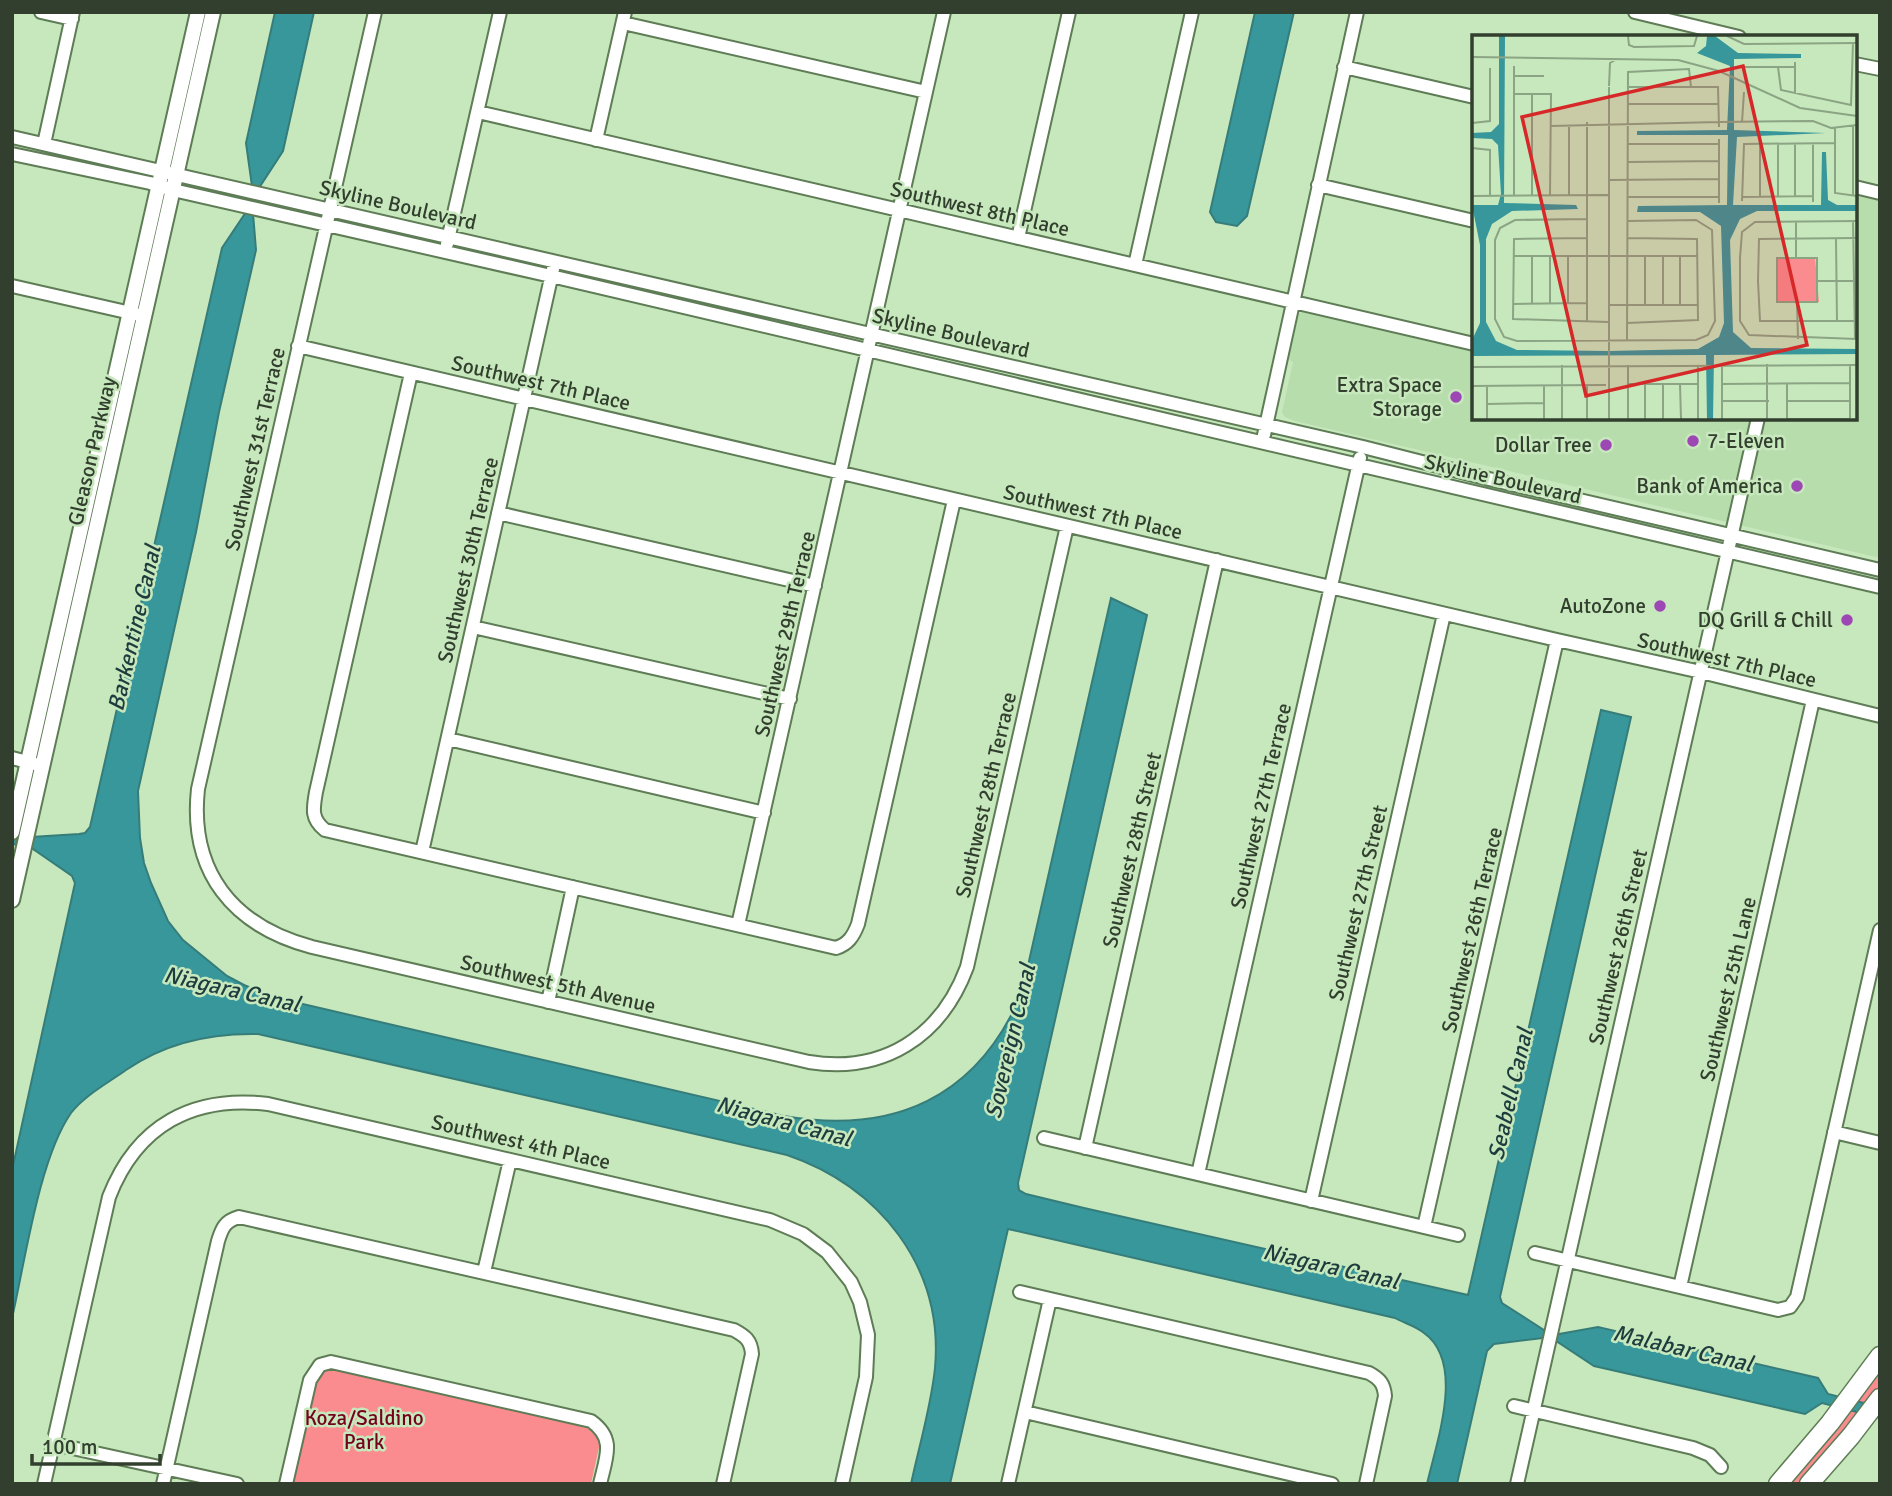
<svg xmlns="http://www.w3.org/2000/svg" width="1892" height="1496" font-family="Signika,sans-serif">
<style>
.built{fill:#b7ddac}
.green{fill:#fa8b8f}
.water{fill:#37979b;stroke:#367d7a;stroke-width:2}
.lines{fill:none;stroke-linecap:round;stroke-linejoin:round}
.minor-casing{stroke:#5e7c55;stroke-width:16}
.major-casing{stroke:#5e7c55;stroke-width:18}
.highway-casing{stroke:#5e7c55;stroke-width:21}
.minor{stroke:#fff;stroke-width:12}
.major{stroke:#fff;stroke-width:14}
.highway{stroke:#fff;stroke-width:18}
.poi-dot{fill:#9d47b5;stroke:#c7e8bd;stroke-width:2.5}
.labels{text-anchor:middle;stroke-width:5;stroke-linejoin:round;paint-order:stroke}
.street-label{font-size:21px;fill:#323f2e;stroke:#c7e8bd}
.poi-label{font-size:21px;fill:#323f2e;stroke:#c7e8bd;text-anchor:end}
.park-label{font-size:21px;fill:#75021d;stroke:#c7e8bd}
.water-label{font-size:23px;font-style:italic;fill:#1e3c3d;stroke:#c7e8bd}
.inset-road{fill:none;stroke:#8ba484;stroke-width:2}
.view{fill:#d62828;fill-opacity:0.15;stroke:#d62828;stroke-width:3.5}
.inset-edge{fill:none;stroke:#323f2e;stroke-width:3.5}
</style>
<rect width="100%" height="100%" fill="#c7e8bd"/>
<path class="built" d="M1855,195l25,6v357l-585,-137 -10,-4 -3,-5 11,-50 -6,-4 -1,-5 7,-36 9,-5 172,40v66h282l10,2 1,-2h88z"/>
<path class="green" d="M320,1365l283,64 -12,55h-298z
M1880,1369v16l-81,99h-12z"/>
<path class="water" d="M275,12h39l-31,139 -24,37 -6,25 3,37 -37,162 -23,120 -58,259 2,47 4,25 7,20 17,38 15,19 44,36 17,9 33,13 507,118c109,19 194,-18 238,-124l89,-394 36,17 -129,568 1,7 7,4 58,14 384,87 133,-585 30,7 -131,580 2,6 42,27 15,4 39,-7 220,51 10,16 52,13v11l-58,-15 -17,11 -211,-48 -38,-25 -13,-3 -49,6 -7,7 -30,133h-30c9,-41 39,-121 -3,-151 -8,-7 -20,-10 -29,-15l-387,-89 -58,255h-39c8,-38 20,-77 24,-116 9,-101 -56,-182 -148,-213l-529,-121c-47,-1 -93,9 -132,36 -18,13 -41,25 -55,43 -32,46 -46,149 -59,205v-148l63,-287 -3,-7 -42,-29 -18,-3v-11l19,4 48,-3 6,-1 5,-6 132,-579 24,-36 6,-26 -6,-43z
M1255,12h39l-47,204 -10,10 -21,-4 -6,-10z"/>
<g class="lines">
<g class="minor-casing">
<path id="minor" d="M41,12l31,7
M375,12l-177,777c-9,83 35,137 114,158l497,115c74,12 132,-25 158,-95l100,-441
M1635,12l104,25
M623,23l303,69
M1855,64l25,5
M1344,67l130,30
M478,112l996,232
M12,137l1351,310 126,32 391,91
M596,140l29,-128
M44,144l29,-132
M12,154l138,29 23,7 378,86 1329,311
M1318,185l156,36
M1855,187l25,6
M1018,238l51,-226
M447,244l53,-232
M1135,265l57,-253
M12,286l132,30
M298,346l1259,294 144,32 179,44
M411,373l-95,419c-3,17 -5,27 9,38l511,118c12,-4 17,-11 22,-24l96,-424
M1264,435l93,-423
M498,513l317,73
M473,627l317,72
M448,739l316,74
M12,758l23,6
M422,852l131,-583
M738,925l206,-913
M548,1002l25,-115
M1834,1132l46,11
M1044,1138l414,97
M1085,1148l132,-588
M1198,1174l162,-716
M1311,1201l133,-587
M1424,1227l133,-587
M1535,1253l243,57 12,-3 7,-10 83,-367
M484,1272l26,-112
M1680,1287l133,-587
M1020,1292l349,81c11,6 15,11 16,23l-19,88
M1514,1406l179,42 17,7 11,12
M1025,1412l307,72
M54,1444l183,40
M44,1484l65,-287c28,-72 84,-102 159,-93l502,116 33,14 24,18 24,30 9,20 8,33 -2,42 -24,107
M163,1484l55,-243c4,-13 7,-20 21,-24l495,113c11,6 17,10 18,24l-29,130
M286,1484l24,-104 10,-15 11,-3 260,59c25,18 15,36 9,63
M1008,1484l42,-185
M1517,1484l241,-1066"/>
</g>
<g class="major-casing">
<path id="major" d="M12,832l186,-820
M12,900l201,-888"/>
</g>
<g class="highway-casing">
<path id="highway" d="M1778,1484l52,-61 50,-67
M1809,1484l42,-48 29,-38"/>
</g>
<use href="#minor" class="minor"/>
<use href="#major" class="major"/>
<use href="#highway" class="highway"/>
</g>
<g class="poi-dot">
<circle cx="1456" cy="397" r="7"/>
<circle cx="1693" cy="441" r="7"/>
<circle cx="1606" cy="445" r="7"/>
<circle cx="1797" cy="486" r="7"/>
<circle cx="1660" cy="606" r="7"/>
<circle cx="1847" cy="620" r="7"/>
</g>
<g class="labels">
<g class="street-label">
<text transform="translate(398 205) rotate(13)" y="7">Skyline Boulevard</text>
<text transform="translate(980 209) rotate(13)" y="7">Southwest 8th Place</text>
<text transform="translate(951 333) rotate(13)" y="7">Skyline Boulevard</text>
<text transform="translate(541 383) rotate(13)" y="7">Southwest 7th Place</text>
<text transform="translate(255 449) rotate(-77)" y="7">Southwest 31st Terrace</text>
<text transform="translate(92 451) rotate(-77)" y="7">Gleason Parkway</text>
<text transform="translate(1503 479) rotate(13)" y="7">Skyline Boulevard</text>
<text transform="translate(1093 512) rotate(13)" y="7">Southwest 7th Place</text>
<text transform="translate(468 560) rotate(-77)" y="7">Southwest 30th Terrace</text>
<text transform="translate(785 634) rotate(-77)" y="7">Southwest 29th Terrace</text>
<text transform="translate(1727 660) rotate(13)" y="7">Southwest 7th Place</text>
<text transform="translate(986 795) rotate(-77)" y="7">Southwest 28th Terrace</text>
<text transform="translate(1261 806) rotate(-77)" y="7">Southwest 27th Terrace</text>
<text transform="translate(1132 850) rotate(-77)" y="7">Southwest 28th Street</text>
<text transform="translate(1358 903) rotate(-77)" y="7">Southwest 27th Street</text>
<text transform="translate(1472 930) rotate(-77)" y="7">Southwest 26th Terrace</text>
<text transform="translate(1618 947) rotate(-77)" y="7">Southwest 26th Street</text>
<text transform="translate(558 984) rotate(13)" y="7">Southwest 5th Avenue</text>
<text transform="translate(1728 989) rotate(-77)" y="7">Southwest 25th Lane</text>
<text transform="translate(521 1142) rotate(13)" y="7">Southwest 4th Place</text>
</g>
<g class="poi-label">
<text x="1442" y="392">Extra Space<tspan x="1442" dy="24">Storage</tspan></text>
<text x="1707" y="448" text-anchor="start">7-Eleven</text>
<text x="1592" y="452">Dollar Tree</text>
<text x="1783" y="493">Bank of America</text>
<text x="1646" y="613">AutoZone</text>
<text x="1833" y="627">DQ Grill &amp; Chill</text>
</g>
<g class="park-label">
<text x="364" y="1425">Koza/Saldino<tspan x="364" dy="24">Park</tspan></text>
</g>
<g class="water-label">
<text transform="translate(134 628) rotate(-77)" y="8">Barkentine Canal</text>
<text transform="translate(232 989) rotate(13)" y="8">Niagara Canal</text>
<text transform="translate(1010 1041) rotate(-77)" y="8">Sovereign Canal</text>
<text transform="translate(1510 1094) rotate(-77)" y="8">Seabell Canal</text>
<text transform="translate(784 1121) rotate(15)" y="8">Niagara Canal</text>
<text transform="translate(1331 1266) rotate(13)" y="8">Niagara Canal</text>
<text transform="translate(1683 1348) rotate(13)" y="8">Malabar Canal</text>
</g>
</g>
<g transform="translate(1472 35)">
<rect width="385" height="385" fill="#c7e8bd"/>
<path d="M343,222l4,45h-42v-44z" fill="#fa8b8f"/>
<path d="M27,1h6l-1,167 72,2 2,4 -66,2 -20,13 -6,15v83l10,19 21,9 92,1 89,-2 21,-12 5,-14 -3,-97 -21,-14h-63l1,-6 89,-1 1,-70h-91v-4l90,-1 3,-64 -33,-13 9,-7 1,-10h8l23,17 63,1v4l-67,1v71l92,3 -89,4 -4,68h88l1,-53h4l2,48 9,5h20v6h-100l-17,8 -10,21 3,92 18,16 106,1v5l-143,1 -1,64h-6l-1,-64 -234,1v-16l8,-17v-78l-8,-40h26l3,-11 -3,-49 -6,-6 -20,-1v-5l19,-1 8,-8z" fill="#37979b"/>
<path class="inset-road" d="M156,1l1,9 5,2 60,-1 3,-10M255,1l17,8 113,-1M0,22l206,3 41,11 81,37 57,8M271,32h52M306,32l3,23 70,15 2,-62M42,41h30M137,51l1,-23 7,-4M137,52v332M156,52h90l1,40M42,59h37l-1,101M323,59v-32M156,69h91M0,78v-46M270,87l2,-30M0,88l18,-2v-53M79,91l168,-4 94,-1 18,7 26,-3M363,93v65l22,3M156,109h91M323,109v52M0,113l18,2v46M156,127l91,-1M136,145l111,-1M42,160v-129M60,160v-101M97,160v-69M0,161l136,-1M381,161v-70M156,162h91M270,162l71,-1M288,162v-53M306,162v-53M270,166l2,-57 91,-1M341,167v-58M247,168v-64M115,184l-72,1 -15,8 -5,12v79l9,18 13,4 179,-1 12,-5 7,-14 -3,-91 -16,-10 -68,1M324,186v36M381,186l2,118M385,186l-102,1 -13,10 -2,26v63l9,14 108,4M115,203l-73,1 -1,80 95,3M385,203l-98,1 -1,42 2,40h97M364,204l1,82M41,221h185M60,221v48M78,221v47M96,221v47M173,221v49M191,221v49M305,223h40v44h-40zM346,246h36M325,268l1,36M41,269l74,-1M136,270h90M208,270v-49M115,287v-200M155,288l71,-3 -1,-81 -69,-1M155,305l1,-268 61,-3 2,18M295,329v55M90,330v54M226,330v54M0,332l385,-2M156,349h70M173,349v35M191,349v35M208,349l1,35M249,349l129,-1M315,349v35M72,350v34M115,350v34M0,351l134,-1M15,351v33M250,366h47M315,366h63M15,369l57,-1M378,383v-54M156,384v-54M250,384v-55M315,384h63"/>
<path class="view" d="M271,31l64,279 -221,51 -64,-279z"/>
<rect width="385" height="385" class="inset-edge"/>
</g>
<rect width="1892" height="1496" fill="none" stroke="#323f2e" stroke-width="28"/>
<path d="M32 1454v10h128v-10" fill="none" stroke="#323f2e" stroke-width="3.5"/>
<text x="42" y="1454" font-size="21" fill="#323f2e" stroke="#c7e8bd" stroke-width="5" paint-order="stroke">100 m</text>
</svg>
